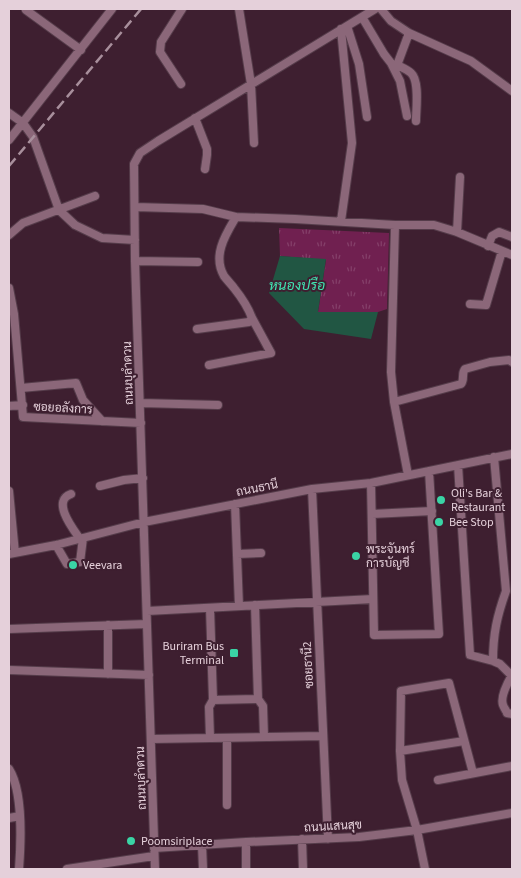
<svg xmlns="http://www.w3.org/2000/svg" width="521" height="878" font-family="'Source Sans 3',Sarabun,sans-serif">
<style>
.park{fill:url(#park-tufts)}
.water{fill:#215643}
.lines{fill:none;stroke-linecap:round;stroke-linejoin:round}
.minor-casing{stroke:#553c4a;stroke-width:10}
.minor{stroke:#8b6779;stroke-width:8}
.rail{stroke:#a88f9c;stroke-width:2.5;stroke-dasharray:10 5;stroke-linecap:butt}
.poi-dot{fill:#3ad4a5;stroke:#3e1f30;stroke-width:2}
.labels{text-anchor:middle;stroke-width:4;stroke-linejoin:round;paint-order:stroke}
.street-label{font-size:12px;fill:#e5d0da;stroke:#3e1f30}
.poi-label{font-size:12px;fill:#e5d0da;stroke:#3e1f30;text-anchor:start}
.water-label{font-size:14px;font-style:italic;fill:#40e5b2;stroke:#3e1f30}
</style>
<defs>
<pattern id="park-tufts" width="24" height="20" patternUnits="userSpaceOnUse" patternTransform="scale(1.25)"><rect width="24" height="20" fill="#702050"/><path d="M3 7l-1-3M5 7V3M7 7l1-3M15 17l-1-3M17 17v-4M19 17l1-3" fill="none" stroke="#843f69"/></pattern>
</defs>
<rect width="100%" height="100%" fill="#3e1f30"/>
<path class="park" d="M279,228l110,5 -2,76 -9,3h-60l8,-52 -46,-4z"/>
<path class="water" d="M280,256l46,3 -8,53h60l-7,27 -67,-10 -35,-36z"/>
<g class="lines">
<g class="minor-casing">
<path id="minor" d="M239,9l12,75 3,59
M381,9l10,12 18,12 62,28 41,30
M26,10l55,40
M362,17l22,37 7,9 9,18 7,35
M347,26l12,38 8,53
M341,29l11,114 -11,78
M397,65c4,2 11,5 14,8 9,8 5,36 5,48
M396,68l13,-35
M181,84l-21,-32 1,-10 21,-33
M9,113l14,10 10,14 26,73 16,15 27,13 33,2
M195,118l12,31v6l-2,14
M9,140l103,-131
M135,207l68,2 33,8 59,2 100,6h39l23,7 55,23
M395,225l-4,147 3,30 14,73
M457,232l3,-55
M9,235l14,-12 72,-27
M488,246l4,-10 7,-4 13,5
M135,261l63,1
M9,288l5,26 9,103 118,6
M470,304l16,1 16,-54
M197,329l52,-7 3,-4c-4,-11 -10,-20 -18,-30 -3,-4 -7,-8 -10,-12 -12,-21 2,-42 12,-59
M209,365l62,-12 -19,-35
M21,388l55,-5 7,17 19,21
M394,402l67,-18c4,-5 0,-10 4,-15l25,-7 19,-2 3,2
M141,403l77,2
M9,406l14,-1
M458,465l12,190 23,6 7,3 12,12
M371,483l3,152 65,-1 -10,-163
M100,486l24,-6 19,-2
M312,489l16,350
M9,491l6,62
M71,494c-20,7 2,35 9,45
M235,504l4,102
M372,514l60,-3
M56,545l11,19 13,-2 3,-24
M9,554l47,-9 88,-23 168,-33 59,-6 141,-29
M237,554l24,-1
M255,605l3,94
M210,608l3,92
M147,611l226,-12
M9,629l138,-5
M493,661c0,-27 4,-45 13,-70l-12,-134
M9,670l140,5
M108,674v-49
M512,675c-4,7 -12,22 -9,30 0,1 4,7 4,8l5,1
M210,738l-1,-31 4,-7 45,-1 5,7 1,31
M151,739l171,-3
M400,751l64,-10
M9,769c14,22 12,74 10,100
M438,780l74,-14
M227,805v-67
M9,818l11,-2
M302,839l1,30
M246,842v27
M202,845l1,24
M154,848l92,-6 113,-5 58,-7 95,-17
M67,869l87,-13
M155,869l-20,-608 -1,-97 6,-11 18,-12 217,-132
M425,869l-8,-39 -15,-50 -2,-29 1,-60 48,-8 24,90"/>
</g>
<use href="#minor" class="minor"/>
<path class="rail" d="M9,166l132,-157"/>
</g>
<g class="poi-dot">
<circle cx="441" cy="500" r="5"/>
<circle cx="439" cy="522" r="5"/>
<circle cx="356" cy="556" r="5"/>
<circle cx="73" cy="565" r="5"/>
<rect x="229" y="648" width="10" height="10" rx="2.5"/>
<circle cx="131" cy="841" r="5"/>
</g>
<g class="labels">
<g class="street-label">
<text transform="translate(128 373) rotate(-92)" y="4">ถนนบุลำดวน</text>
<text transform="translate(63 408) rotate(3)" y="4">ซอยอลังการ</text>
<text transform="translate(257 488) rotate(-11)" y="4">ถนนธานี</text>
<text transform="translate(308 665) rotate(-93)" y="4">ซอยธานี2</text>
<text transform="translate(141 778) rotate(-92)" y="4">ถนนบุลำดวน</text>
<text transform="translate(333 826) rotate(-3)" y="4">ถนนแสนสุข</text>
</g>
<g class="poi-label">
<text x="451" y="497">Oli's Bar &amp;<tspan x="451" dy="14">Restaurant</tspan></text>
<text x="449" y="526">Bee Stop</text>
<text x="366" y="553">พระจันทร์<tspan x="366" dy="14">การบัญชี</tspan></text>
<text x="83" y="569">Veevara</text>
<text x="224" y="650" text-anchor="end">Buriram Bus<tspan x="224" dy="14">Terminal</tspan></text>
<text x="141" y="845">Poomsiriplace</text>
</g>
<g class="water-label">
<text x="297" y="290">หนองปรือ</text>
</g>
</g>
<rect width="521" height="878" fill="none" stroke="#e5d0da" stroke-width="20"/>
</svg>
